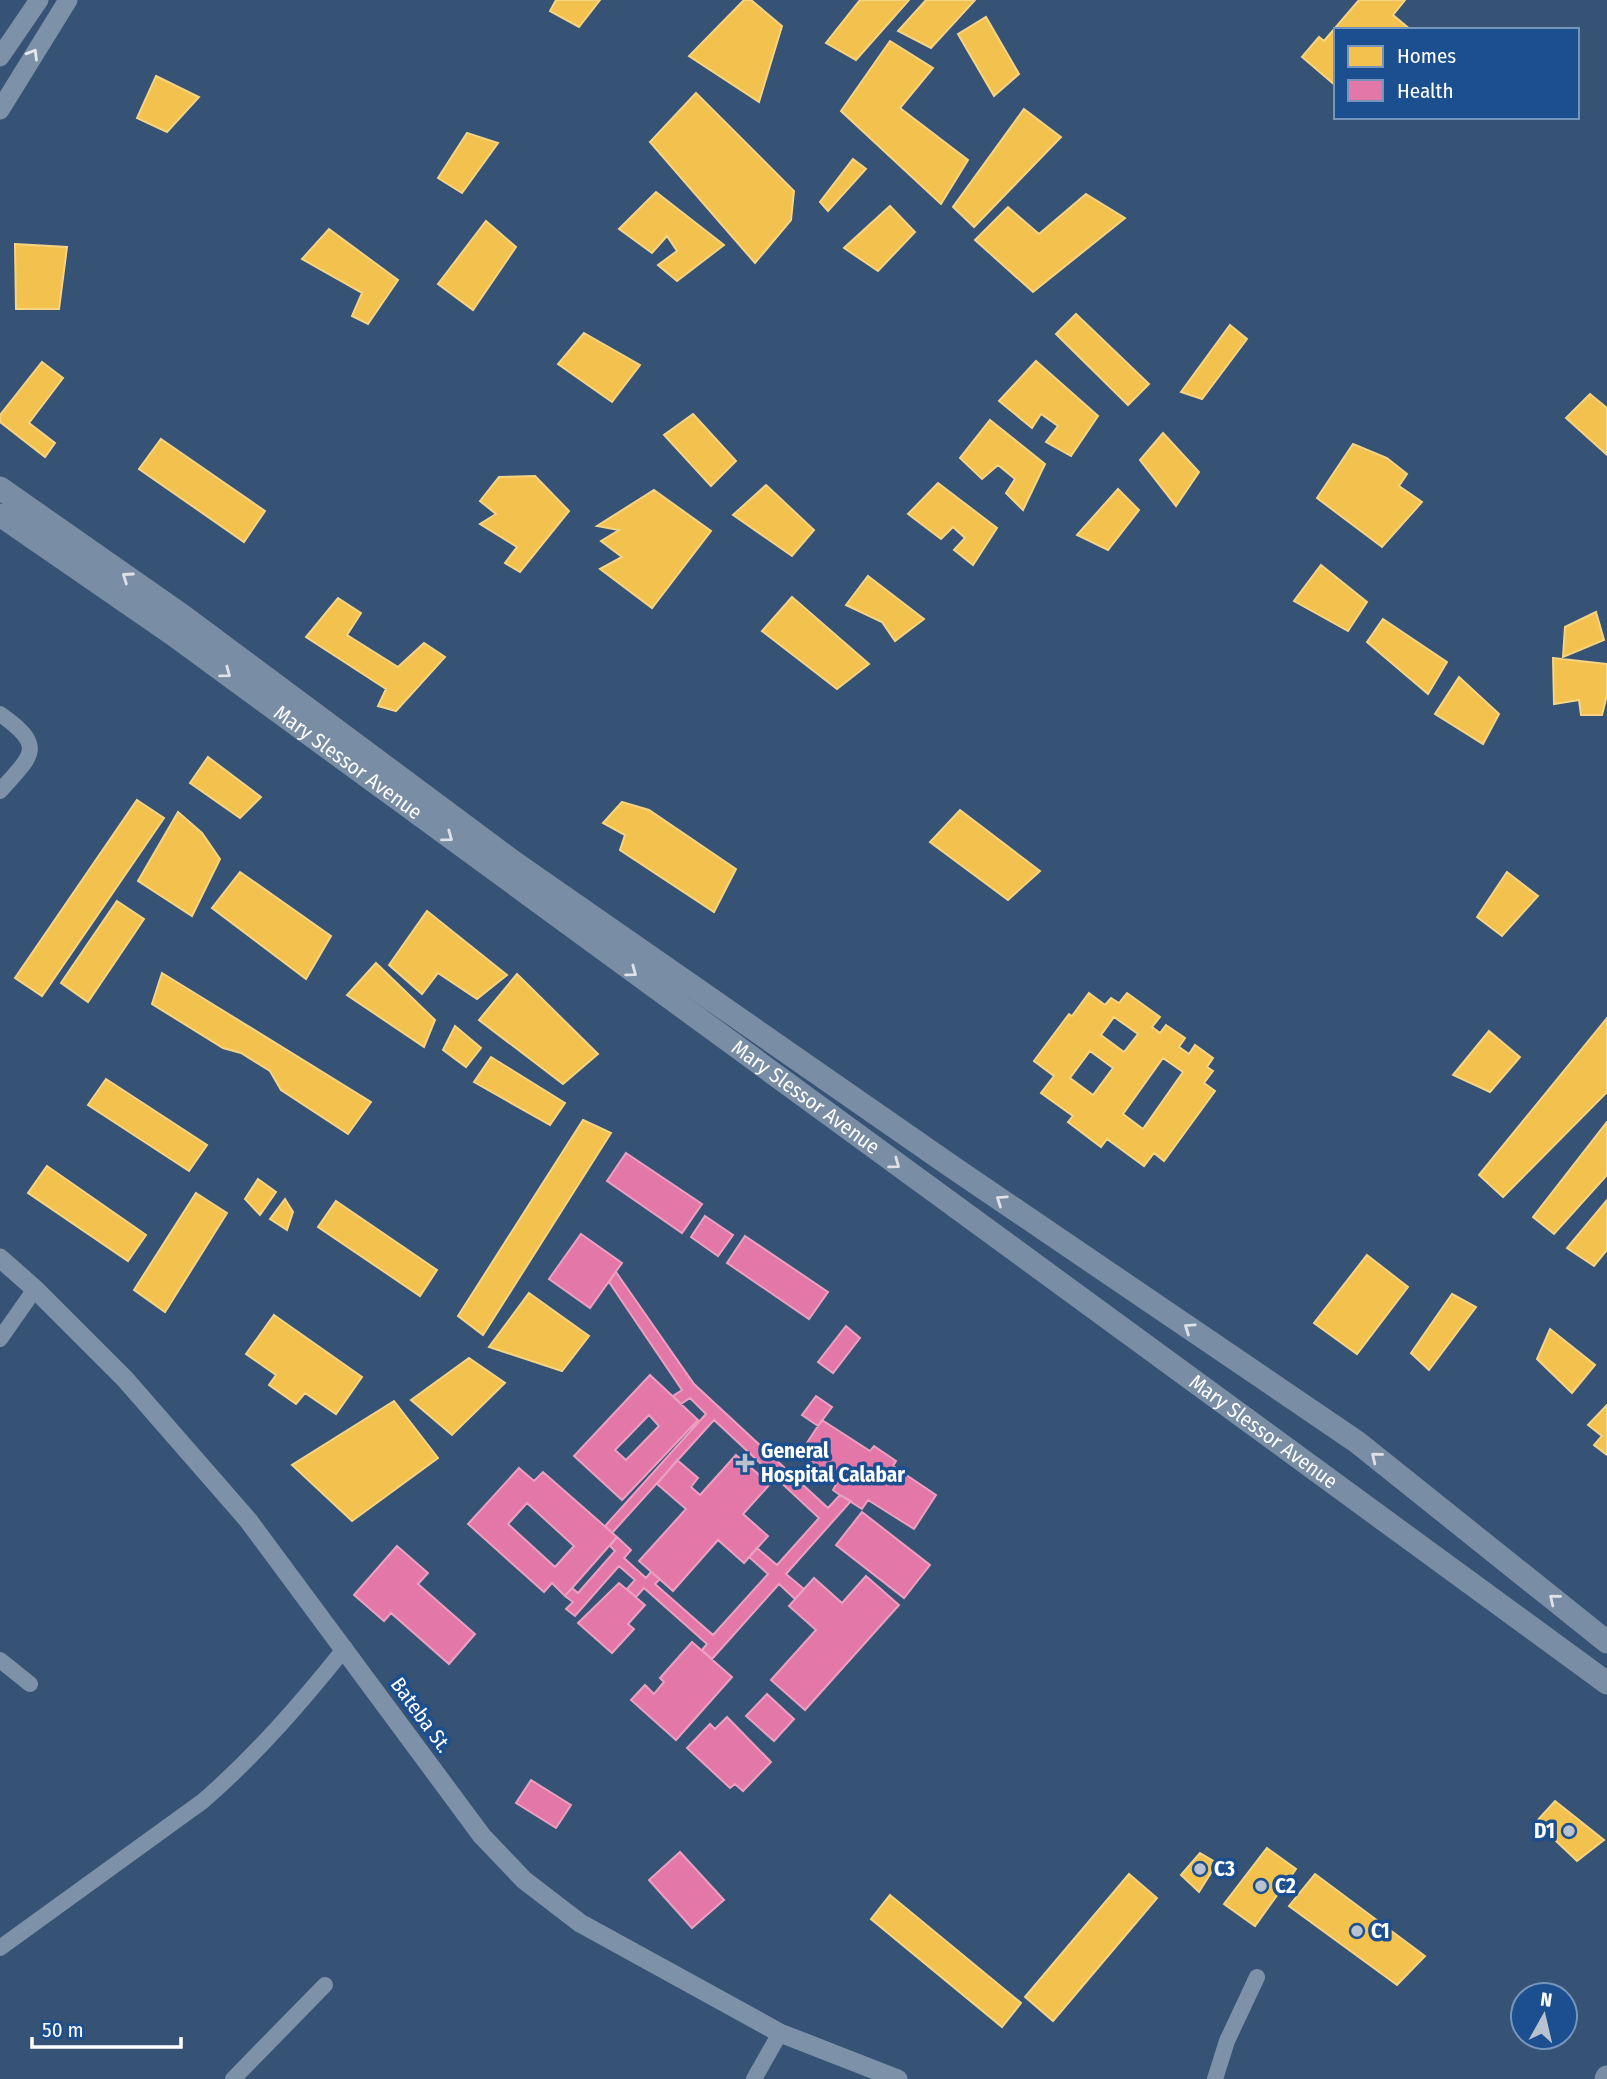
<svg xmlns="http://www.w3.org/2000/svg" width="1607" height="2079" font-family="'Fira Sans Condensed',sans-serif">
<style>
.homes{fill:#f2c14e;stroke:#f6d483;stroke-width:2;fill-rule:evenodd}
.health{fill:#e377a8;stroke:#eba0c2;stroke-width:2;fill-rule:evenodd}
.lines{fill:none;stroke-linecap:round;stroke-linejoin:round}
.minor{stroke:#7d92a8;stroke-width:16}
.tertiary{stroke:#7d92a8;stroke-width:19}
.secondary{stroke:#798da4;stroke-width:23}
.oneway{stroke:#e5e9ee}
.oneway2{stroke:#dee2e8}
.poi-dot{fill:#b9c2ce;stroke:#1b4f8f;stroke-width:2.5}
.labels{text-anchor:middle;stroke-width:7;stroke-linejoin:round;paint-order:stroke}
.street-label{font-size:21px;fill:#fff;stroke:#1b4f8f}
.poi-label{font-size:21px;font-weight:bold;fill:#fff;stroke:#1b4f8f;text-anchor:start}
</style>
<rect width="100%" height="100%" fill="#365274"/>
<path class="homes" d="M556,0h44l-21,27 -29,-16z
M744,0h7l31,26 -23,76 -70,-46z
M860,0h49l-53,60 -30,-17z
M926,0h49l-44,48 -33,-17z
M1359,0h46l-12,15 18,15h-75l-1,55 -33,-28 17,-20 5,4z
M986,17l33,57 -25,22 -36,-62z
M890,41l43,27 -33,40 68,52 -27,44 -100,-93z
M156,76l43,21 -32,35 -30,-14z
M696,93l98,98 -3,29 -36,43 -105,-121z
M1024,109l37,28 -87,90 -21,-20z
M467,133l31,10 -36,50 -24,-15z
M853,159l13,10 -38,42 -8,-9z
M656,192l68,53 -47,36 -19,-16 19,-14 -10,-15 -15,17 -33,-24z
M1086,194l39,24 -92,74 -58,-52 33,-33 31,27z
M890,206l25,26 -37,39 -34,-23z
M486,221l30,26 -43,63 -35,-26z
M329,229l69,51 -30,44 -16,-8 10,-23 -60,-34z
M15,244l52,3 -8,62h-43z
M1076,314l73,70 -21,21 -72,-71z
M1230,325l17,14 -45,60 -21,-7z
M584,333l56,32 -28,37 -54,-38z
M1036,361l62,55 -27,40 -25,-14 12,-16 -17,-12 -9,14 -33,-27z
M42,362l21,16 -34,45 26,20 -10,14 -45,-35v-7z
M1590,394l17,14v47l-41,-37z
M693,414l43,47 -25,25 -47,-51z
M990,420l55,44 -22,46 -17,-17 9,-14 -17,-14 -16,14 -22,-21z
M1163,433l36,39 -23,34 -36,-46z
M161,439l104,72 -21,31 -105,-73z
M1353,444l34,14 20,16 -8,12 23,16 -40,45 -65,-49z
M535,476l34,35 -49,61 -15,-9 12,-16 -37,-23 16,-10 -16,-13 19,-24z
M938,483l59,45 -24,37 -19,-15 11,-12 -12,-11 -12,12 -33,-25z
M766,485l48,45 -22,26 -59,-41z
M1118,489l21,21 -31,40 -31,-15z
M654,490l57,41 -59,77 -52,-39 22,-12 -21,-16 18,-11 -22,-4z
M1321,565l46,37 -19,29 -54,-30z
M868,576l56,43 -29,22 -13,-19 -36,-17z
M792,597l77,67 -32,25 -75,-58z
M338,598l23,15 -14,22 51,32 26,-24 21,14 -49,54 -18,-5 8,-17 -80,-52z
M1596,612l8,28 -41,17 2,-30z
M1383,619l64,43 -19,32 -61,-52z
M1553,658l54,6v31l-5,20h-21l-2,-15 -25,4z
M1459,677l40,37 -16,30 -48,-30z
M208,757l53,40 -21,21 -50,-35z
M137,800l27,18 -122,178 -27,-18z
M622,802l27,8 87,59 -22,43 -94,-62 5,-15 -22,-12z
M960,810l80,61 -32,29 -78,-58z
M178,812l24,21 18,26 -28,57 -54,-35z
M240,872l91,64 -25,43 -94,-71z
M1507,872l31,24 -36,40 -25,-19z
M117,901l27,18 -56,83 -27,-19z
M427,911l80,64 -30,24 -39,-26 -16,21 -33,-29z
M376,963l59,57 -11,27 -77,-52z
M162,973l209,129 -23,32 -67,-44 -11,-19 -29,-18 -18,-5 -71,-44z
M517,974l81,80 -35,30 -84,-64z
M1089,993l16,12 6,-7 8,5 8,-10 33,24 -8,10 8,6 6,-8 19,13 -6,9 10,7 6,-9 18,13 -6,9 6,4 -9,12 11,8 -51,70 -10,-8 -10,13 -37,-27 -6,8 -33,-25 5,-6 -32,-23 13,-17 -20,-15 35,-47 3,2zM1114,1017l24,17 -14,18 -23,-17zM1090,1051l23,17 -20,27 -23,-17zM1163,1058l20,14 -40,57 -20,-15z
M1607,1018v74l-104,105 -24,-22z
M455,1026l26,22 -15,19 -23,-17z
M1489,1031l31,26 -30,35 -37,-17z
M491,1057l74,46 -15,22 -76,-43z
M106,1079l101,66 -18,26 -101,-66z
M583,1120l28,13 -128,202 -25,-19z
M1607,1122v53l-53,59 -21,-17z
M47,1166l99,69 -18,26 -100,-68z
M258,1179l18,13 -16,23 -15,-16z
M196,1193l31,20 -62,99 -31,-22z
M285,1199l8,13 -6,18 -17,-11z
M1607,1200v50l-13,16 -27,-18z
M336,1201l101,69 -17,26 -102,-69z
M1367,1255l41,32 -51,67 -43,-31z
M529,1293l60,43 -27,35 -73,-24z
M1452,1294l24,13 -47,63 -18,-17z
M274,1315l88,62 -26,37 -31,-21 -9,11 -27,-19 7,-10 -30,-21z
M1550,1329l45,36 -23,28 -35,-34z
M469,1358l36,25 -53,52 -41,-35z
M394,1401l44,57 -86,63 -60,-56z
M1607,1405v50l-13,-10 8,-9 -14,-11z
M1555,1801l49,39 -27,21 -41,-39z
M1267,1848l29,21 -41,57 -31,-22z
M1200,1853l17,10 -18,29 -18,-17z
M1129,1874l28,24 -104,123 -28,-24z
M1315,1874l110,82 -28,29 -108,-79z
M890,1895l131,108 -19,24 -131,-108z"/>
<path class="health" d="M626,1153l76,51 -20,29 -75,-52z
M705,1216l28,19 -15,21 -27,-19z
M581,1234l41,29 -32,45 -41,-29z
M745,1236l83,56 -19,27 -82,-56z
M616,1272l78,112 134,124 12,-13 11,6 -65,73 18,15 -9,10 -16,-15 -67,75 -10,-9 5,-6 -63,-56 -8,9 -9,-8 8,-9 -16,-14 -44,50 -9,-7 7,-7 -8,-6 7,-8 6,5 37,-42 -5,-5 7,-9 14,13 -7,8 22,20 5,-6 9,7 -5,5 58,51 55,-61 -19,-17 8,-9 20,17 42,-47 -105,-98 -102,113 -7,-7 101,-112 -16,-16 -9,6 -8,-8 9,-6 -73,-108z
M846,1326l14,12 -27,35 -15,-11z
M650,1375l48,45 -76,80 -48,-44zM649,1415l10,11 -33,34 -11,-10z
M816,1396l16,11 -14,19 -16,-11z
M822,1420l48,31 4,-5 22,15 -3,5 43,29 -22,34 -46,-29 -6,9 -22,-14 -7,-5 5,-9 -39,-26z
M736,1455l34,29 -27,30 25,22 -24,27 -26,-23 -45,51 -34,-30 47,-52 -29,-25 20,-24 21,18 -7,9 9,8z
M519,1468l15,13 9,-9 74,65 -52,59 -13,-13 -8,9 -76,-68zM527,1503l47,43 -19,21 -47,-43z
M862,1512l68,53 -26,33 -68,-53z
M397,1546l31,27 -10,11 57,50 -26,30 -58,-51 -7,8 -30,-26z
M866,1576l33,29 -94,105 -34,-30 45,-50 -27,-24 25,-28 28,25z
M619,1583l26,22 -17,19 6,5 -22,24 -34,-30z
M692,1642l40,35 -56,63 -45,-40 14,-15 9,9 10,-12 -4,-4z
M767,1694l27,25 -20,22 -28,-25z
M727,1717l44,45 -28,29 -8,-7 -5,4 -43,-40 23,-24 5,5z
M531,1780l40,25 -15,23 -40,-25z
M680,1852l44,48 -32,28 -43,-48z"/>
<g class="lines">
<path class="minor" d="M0,714c47,33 32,41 0,77
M0,1339l35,-50
M0,1660l30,24
M0,1948l203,-147c53,-46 98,-98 142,-153
M233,2079l92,-94
M754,2079l26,-46
M1215,2079l12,-38 30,-64"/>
<path class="tertiary" d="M0,57l39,-57
M0,110l68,-110
M0,1258l35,31 90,90 123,141 234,316 42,44 56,43 200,110 118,46"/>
<g class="secondary">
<path d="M0,488l183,128 332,247 436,303 406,276 250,200"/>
<path id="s1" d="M0,515l171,118 1436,1050"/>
<path d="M1606,2079l1,-2"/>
</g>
</g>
<defs><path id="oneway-chevron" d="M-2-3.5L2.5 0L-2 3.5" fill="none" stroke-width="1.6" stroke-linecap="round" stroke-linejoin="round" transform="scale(1.75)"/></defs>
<use class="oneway" href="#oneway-chevron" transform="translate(33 54) rotate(-59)"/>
<g class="oneway2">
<use href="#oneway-chevron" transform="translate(127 577) rotate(-145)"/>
<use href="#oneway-chevron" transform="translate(226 673) rotate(36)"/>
<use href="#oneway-chevron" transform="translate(448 837) rotate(36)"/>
<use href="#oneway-chevron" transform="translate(632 972) rotate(36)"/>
<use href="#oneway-chevron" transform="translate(895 1164) rotate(36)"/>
<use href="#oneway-chevron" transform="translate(1001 1200) rotate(-146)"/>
<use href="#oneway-chevron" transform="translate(1189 1328) rotate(-146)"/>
<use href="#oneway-chevron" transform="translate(1376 1457) rotate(-141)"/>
<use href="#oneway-chevron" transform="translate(1554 1599) rotate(-141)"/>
</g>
<g class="poi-dot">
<path d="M741.5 1452.5h7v7h7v7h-7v7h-7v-7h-7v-7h7z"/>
<circle cx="1569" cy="1831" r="7"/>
<circle cx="1200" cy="1869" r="7"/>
<circle cx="1261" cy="1886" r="7"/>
<circle cx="1357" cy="1931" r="7"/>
</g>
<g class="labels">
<g class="street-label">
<text dy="7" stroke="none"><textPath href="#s1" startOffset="427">Mary Slessor Avenue</textPath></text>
<text dy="7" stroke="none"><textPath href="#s1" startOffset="994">Mary Slessor Avenue</textPath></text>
<text dy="7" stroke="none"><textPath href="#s1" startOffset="1561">Mary Slessor Avenue</textPath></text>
<text transform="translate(421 1715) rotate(54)" y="7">Bateba St.</text>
</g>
<g class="poi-label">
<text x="761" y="1458">General<tspan x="761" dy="24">Hospital Calabar</tspan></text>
<text x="1555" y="1838" text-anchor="end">D1</text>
<text x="1214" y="1876">C3</text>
<text x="1275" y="1893">C2</text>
<text x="1371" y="1938">C1</text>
</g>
</g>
<rect x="1334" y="28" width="245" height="91" fill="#1b4f8f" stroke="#7695bc" stroke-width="2"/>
<rect x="1348" y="46" width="35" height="21" fill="#f2c14e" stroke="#7695bc" stroke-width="2"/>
<text x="1397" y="63" font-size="21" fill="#ffffff">Homes</text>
<rect x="1348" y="80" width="35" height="21" fill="#e377a8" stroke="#7695bc" stroke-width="2"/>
<text x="1397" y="98" font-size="21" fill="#ffffff">Health</text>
<g transform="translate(1544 2016) rotate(8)"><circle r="33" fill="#1b4f8f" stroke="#7695bc" stroke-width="2"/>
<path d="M0-5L12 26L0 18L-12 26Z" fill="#b9c2ce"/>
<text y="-10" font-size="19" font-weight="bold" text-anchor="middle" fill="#ffffff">N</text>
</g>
<path d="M32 2037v10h149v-10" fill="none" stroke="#ffffff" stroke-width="3.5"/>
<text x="42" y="2037" font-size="21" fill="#ffffff" stroke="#1b4f8f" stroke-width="5" paint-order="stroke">50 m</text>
</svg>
